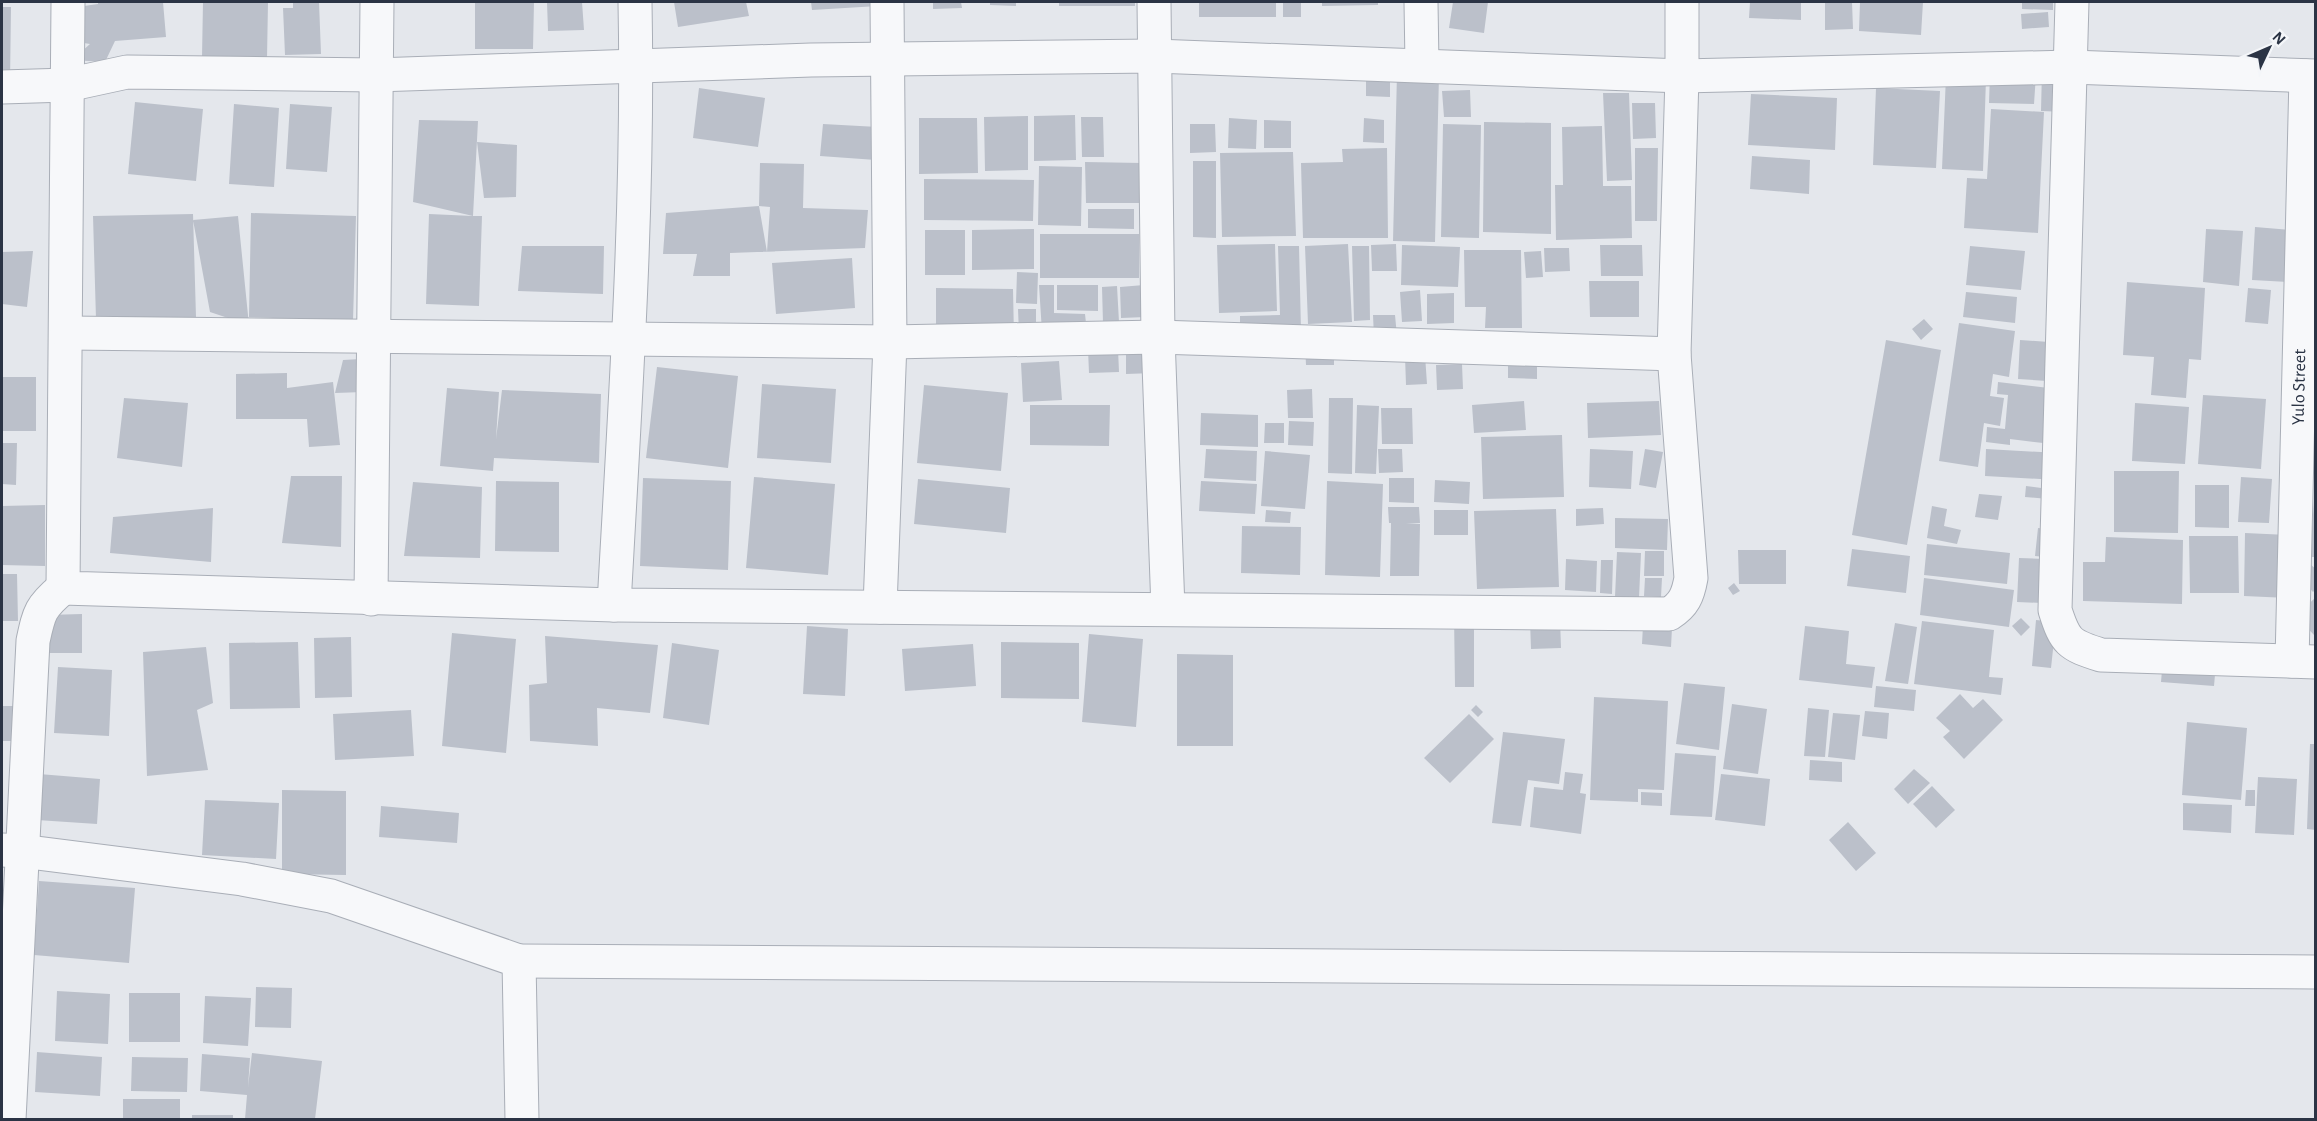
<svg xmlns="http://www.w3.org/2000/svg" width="2317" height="1121" font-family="'Alegreya Sans',sans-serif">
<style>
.building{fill:#bbc0ca;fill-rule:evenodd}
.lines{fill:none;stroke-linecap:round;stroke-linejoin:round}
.minor-casing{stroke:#a9aeb7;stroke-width:35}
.minor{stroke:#f7f8fa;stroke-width:33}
.labels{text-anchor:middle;stroke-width:5;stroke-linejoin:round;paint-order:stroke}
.street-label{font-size:18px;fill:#2b3445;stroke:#f4f6f9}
</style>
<rect width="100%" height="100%" fill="#e4e7ec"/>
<path class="building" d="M98,2h65l3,35 -51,4 -10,21 -33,-2 18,-16 -19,-3 6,-34 21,-3z
M203,2h65l-1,56 -65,-1z
M293,2h26l2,52 -36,1 -2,-47h10z
M475,2h59l-1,47h-58z
M547,2h35l2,28 -36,1z
M674,2h72l3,14 -71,11z
M811,2h66l1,4 -66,4z
M933,2h28l1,6 -29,1z
M990,2h26v4l-26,-1z
M1059,2h76v4h-76z
M1199,2h77v15h-77z
M1283,2h18v15h-18z
M1322,2h56v3l-56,1z
M1453,2h35l-4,31 -35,-5z
M1750,2h51v18l-52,-2z
M1825,2h27l1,27 -28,1z
M1860,2h63l-2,33 -62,-4z
M2022,2h31v8l-31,-1z
M2,7h9l-1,75h-8z
M2048,12l1,15 -27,2 -1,-15z
M1366,67l24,1v29l-24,-1z
M2042,70h25l-1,42 -25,-1z
M1397,73l42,2 -4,167 -42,-1z
M1990,73l46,1 -2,30 -45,-1z
M1946,76l40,2 -3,93 -41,-2z
M699,88l66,10 -7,49 -65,-9z
M1876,88l64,3 -4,77 -63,-3z
M1470,90l1,27h-27l-2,-26z
M1603,93h26l3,87 -25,1z
M1751,94l86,4 -2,52 -87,-5z
M135,102l68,7 -7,72 -68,-7z
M1632,103h23l1,35 -23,1z
M234,104l45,4 -5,79 -45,-3z
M290,104l42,3 -5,65 -41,-3z
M1991,109l53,3 -6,121 -74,-5 3,-50 20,1z
M1075,115l1,45 -42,1v-45z
M1028,116v54l-43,1 -1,-54z
M1081,117h22l1,40h-22z
M919,118h58l1,55 -59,1z
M1229,118l28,2 -1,29 -28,-1z
M1364,118l20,2v23l-21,-1z
M419,120l59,1 -5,95h9l-3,90 -53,-2 3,-90 44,2 -60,-14z
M1264,120l27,1v27h-27z
M1484,122l67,1v111l-68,-2z
M823,124l55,3 -2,33 -56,-4z
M1190,124h25l1,28 -26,1z
M1443,124l38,1 -2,113 -38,-1z
M1602,126l1,60h28l1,52 -76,2 -1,-55h8l-1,-58z
M477,142l40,3 -1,52 -32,1z
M1387,148l1,90h-85l-2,-75 42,-1 -1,-13z
M1635,148h23l-1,73h-22z
M1293,152l3,84 -74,1 -2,-84z
M1752,156l58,4 -1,34 -59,-5z
M1193,161h23v77l-23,-1z
M1085,162l57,1v40h-56z
M760,163l44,1 -1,44 65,2 -3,38 -135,5v23h-37l4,-22h-34l3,-41 93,-7zM759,206l11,1 -3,45z
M1039,166l43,1 -1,59 -43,-1z
M924,179l110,1 -1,41 -109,-1z
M1088,209h46v20l-46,-1z
M251,213l105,3 -3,105 -104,-4z
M193,214l3,103 -100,2 -3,-103z
M238,216l11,109 -39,-13 -17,-92z
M2255,227l37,3 -4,52 -36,-2z
M1034,229v40l-62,1v-40z
M2206,229l37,2 -4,55 -36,-4z
M925,230h40v45h-40z
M1040,234h99v44h-99z
M1275,244l2,67 -58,2 -2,-68z
M1348,244l4,78 -44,2 -3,-78z
M1396,244l1,27h-25l-1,-26z
M1402,245l58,2 -2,40 -57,-2z
M1600,245h42l1,31h-42z
M522,246h82l-1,48 -85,-3z
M1278,246h21l2,85 -61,3v-18l40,-1z
M1352,246h17l1,74 -16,1z
M1970,246l55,5 -4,39 -55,-5z
M1544,248h25l1,23 -25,1z
M1464,250h57l1,78h-37l1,-21h-21z
M33,251l-6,56 -25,-3v-52z
M1541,251l2,26 -17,1 -2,-26z
M852,258l3,50 -79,6 -4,-51z
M1017,272l21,1 -1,31 -21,-1z
M1589,281h50v36h-49z
M2127,282l78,6 -4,72 -12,-1 -3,39 -35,-3 3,-38 -31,-2z
M1039,285h15v28l31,1 2,18h-45z
M1057,285h41v26l-41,-1z
M1144,285l2,32 -25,1 -1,-31z
M1117,286l2,36 -16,1 -1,-36z
M936,288l77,1 1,49 -78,-1z
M2248,288l23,2 -3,34 -23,-2z
M1420,290l2,31 -20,1 -2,-30z
M1966,292l51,5 -2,26 -52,-6z
M1454,293v30l-27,1v-30z
M1018,309h18v24l-17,1z
M1373,315h22l2,21 -23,1z
M1924,319l9,10 -12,11 -9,-11z
M1959,323l56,8 -6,46 -16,-3 -3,22 14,2 -4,28 -16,-3 -6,44 -39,-6z
M1886,340l55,10 -34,195 -55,-10z
M2020,340l29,2 -2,39 -29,-2z
M1305,343h29v22h-28z
M1126,347h27l1,26 -28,1z
M1088,349h30l1,23 -30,1z
M1425,355l2,29 -21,1 -1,-29z
M361,359l2,33 -28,1 8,-33z
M1059,361l3,39 -39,2 -2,-39z
M1462,364l1,25 -26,1 -1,-25z
M1508,364l29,1v14l-29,-1z
M657,367l81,9 -10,92 -82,-10z
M287,373v15l46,-6 7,63 -31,2 -2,-28h-71v-45z
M2,377h34v54h-34z
M1998,382l51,6 -6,55 -33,-4v6l-24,-3 1,-15 18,2 3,-34 -11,-1z
M762,384l74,5 -5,74 -74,-5z
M924,385l84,8 -7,78 -84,-8z
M447,388l52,4 -3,47 6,-49 99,4 -2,69 -105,-5 -1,13 -53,-5z
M1312,389l1,29h-25l-1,-28z
M2203,395l63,4 -5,70 -63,-5z
M124,398l64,5 -6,64 -65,-9z
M1329,398h24l-1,76 -24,-1z
M1524,401l2,29 -52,3 -2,-28z
M1659,401l2,34 -73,3 -1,-35z
M2135,403l54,4 -4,57 -53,-3z
M1030,405h80l-1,41 -79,-1z
M1357,405l22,1 -3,68 -21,-1z
M1381,408h31l1,36h-31z
M1201,413l57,2v32l-58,-2z
M1289,421l25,1 -1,24 -25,-1z
M1265,423h19v20h-20z
M1562,435l2,62 -81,2 -2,-62z
M2,443h15l-1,42 -14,-1z
M1206,449l51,2 -1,30 -52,-3z
M1378,449h24l1,23 -24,1z
M1590,449l43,2 -2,38 -42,-2z
M1645,449l18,3 -7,36 -17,-3z
M1986,449l72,4 -1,27 -72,-4z
M1265,451l45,4 -5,54 -44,-3z
M2114,471h65l-1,62 -64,-1z
M291,476h51l-1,71 -59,-4z
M754,477l81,7 -7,91 -82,-7z
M2241,477l31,2 -3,44 -31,-1z
M643,478l88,3 -3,89 -88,-4z
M1389,478h25v25l-25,-1z
M918,479l92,9 -4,45 -92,-9z
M1435,480l35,2 -1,22 -35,-2z
M496,481l63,1v70l-64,-1z
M1201,481l56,3 -2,30 -56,-3z
M1327,481l56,3 -3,93 -55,-2z
M413,482l69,5 -2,71 -76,-2z
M2195,485h34v43l-34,-1z
M2026,486l23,3 -1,10 -23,-2z
M1979,494l23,2 -4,24 -23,-3z
M2314,501h2v56h-6z
M45,505v61l-43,-1v-59z
M1932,506l15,3 -3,17 17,4 -4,14 -30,-6z
M1388,507h31l1,16 -14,1h14l-1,52h-29l1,-53h-2z
M213,508l-2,54 -101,-9 3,-36z
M1603,508l1,16 -28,2v-17z
M1556,509l3,78 -82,2 -3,-78z
M1266,510l25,2 -1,11 -25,-1z
M1434,510h34v25h-34z
M1615,518l53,1 -1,31 -52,-2z
M1242,526l59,1 -1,48 -59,-2z
M2038,528l9,1 -2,28 -10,-1z
M2245,533l45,2 -2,63 -44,-2z
M2189,536h49l1,57h-49z
M2106,537l77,3 -1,64 -99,-3v-39h22z
M1927,544l83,9 -3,31 -83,-9z
M1852,549l58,7 -4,37 -59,-7z
M1738,550h48v34h-47z
M1645,551h19v25h-20z
M1617,552l24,1 -2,45 -24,-1z
M2019,558l25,1 -2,44 -25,-1z
M1566,559l31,2 -1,31 -31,-2z
M1601,560h12l-1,34 -12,-1z
M2311,565l5,4v20l-3,3 -14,-15z
M2,574h15l1,47h-16z
M1645,578h17l-1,19 -17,-1z
M1924,578l90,12 -5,37 -89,-12z
M1734,583l6,8 -7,4 -5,-7z
M2316,597v36l-2,2 -18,-19z
M82,614v39h-34l-1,-38z
M1454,614h20v73h-19z
M2021,618l9,9 -9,9 -9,-10z
M1560,619l1,29 -30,1 -1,-29z
M2036,620l20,2 -5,46 -19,-2z
M1922,621l72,9 -5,47 14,1 -2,17 -87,-11z
M1895,623l22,4 -9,57 -23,-3z
M1643,625l29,3 -1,19 -29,-3z
M807,626l41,3 -3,67 -42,-2z
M1805,626l44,5 -3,33 29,3 -3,21 -73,-8z
M452,633l64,6 -10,114 -64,-7z
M1089,634l54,5 -7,88 -54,-5z
M545,636l113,9 -8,68 -53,-5 1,38 -68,-5 -1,-56 18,-2z
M351,637l1,60 -37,1 -1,-60z
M298,642l2,66 -70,1 -1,-66z
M1001,642l78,1v56l-78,-1z
M672,643l47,7 -10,75 -46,-7z
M973,644l3,42 -71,5 -3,-42z
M206,647l7,56 -16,7 11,60 -61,6 -4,-124z
M1177,654l56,1v91h-56z
M2163,659l53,4 -2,23 -53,-4z
M58,667l54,3 -3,66 -55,-3z
M1684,683l41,4 -6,63 -43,-6z
M1876,686l40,4 -2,21 -40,-4z
M1960,694l13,14 10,-9 20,21 -39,39 -21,-22 7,-6 -14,-13z
M1594,697l74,4 -4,89 -26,-1v13l-48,-2z
M1732,704l35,5 -9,65 -35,-5z
M1476,705l7,7 -5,5 -7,-7z
M2,706h16l1,35h-17z
M1808,708l21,2 -4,47 -21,-1z
M411,710l3,46 -79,4 -2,-46z
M1865,711l24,2 -2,26 -25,-3z
M1833,713l27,2 -5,45 -27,-3z
M1469,714l25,25 -44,44 -26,-25z
M2187,722l60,6 -6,72 -59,-5z
M1503,732l62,7 -6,45 -31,-4 -7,46 -29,-3z
M2310,744h6v86l-9,-1z
M1675,753l41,3 -4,61 -42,-2z
M1810,760l32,2v20l-33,-2z
M1914,769l16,14 -22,21 -14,-15z
M1565,772l18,2 -3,19 6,1 -5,40 -51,-7 4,-40 29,3z
M39,774l61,5 -3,45 -60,-4z
M1721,774l49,5 -5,47 -50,-6z
M2258,777l39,2 -3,56 -39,-2z
M1932,786l23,24 -19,18 -23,-24z
M282,790l64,1v84l-64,-1z
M2246,790h9v16h-10z
M1641,792l21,1v13l-21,-1z
M205,800l74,3 -3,56 -74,-4z
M2183,803l49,2 -1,28 -48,-3z
M381,806l78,7 -2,30 -78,-6z
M1848,822l28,31 -20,18 -27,-31z
M39,881l96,7 -6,75 -95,-8z
M256,987l36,1 -1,40 -36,-1z
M57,991l53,3 -2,50 -53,-3z
M129,993h51v49h-51z
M205,996l46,2 -3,48 -45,-3z
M37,1052l65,5 -2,39 -65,-4z
M252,1053l70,8 -7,58h-70l2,-24 -47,-4 2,-37 48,4 -2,29z
M132,1057l56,1 -1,34 -56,-1z
M123,1099h57v20h-57z
M192,1115h41v4h-41z"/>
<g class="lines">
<g class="minor-casing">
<g id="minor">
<path d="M68,2l-5,586 551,17 1055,9c15,-9 19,-19 22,-36l-17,-224 8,-278v-74"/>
<path d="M1154,2l4,335 10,272"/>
<path d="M1421,2l1,63"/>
<path d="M2072,2l-17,608c10,32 14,35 46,45l215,7"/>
<path d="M2,87l65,-2 60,-13 249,3 435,-15 344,-4 527,20 389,-9 245,9"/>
<path d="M67,333l823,9 268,-5 516,17"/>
<path d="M371,599l6,-597"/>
<path d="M614,605c11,-201 25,-402 21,-603"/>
<path d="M880,607l10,-265 -3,-340"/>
<path id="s1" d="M2292,661l14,-585"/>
<path d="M2,850l19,1 221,28 89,17 188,65 3,159"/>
<path d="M519,961l1797,11"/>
<path d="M9,1120l24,-479c6,-28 7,-34 30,-53"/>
</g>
</g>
<use href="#minor" class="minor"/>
</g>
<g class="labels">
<g class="street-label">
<text dy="6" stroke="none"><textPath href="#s1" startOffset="274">Yulo Street</textPath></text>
</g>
</g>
<rect width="2317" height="1121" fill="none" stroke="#2b3445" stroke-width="6"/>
<g transform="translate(2269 48) rotate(46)" stroke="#f4f6f9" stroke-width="4.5" paint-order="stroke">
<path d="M0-4.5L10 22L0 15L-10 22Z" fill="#2b3445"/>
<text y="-9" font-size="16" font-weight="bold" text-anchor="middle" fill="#2b3445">N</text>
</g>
</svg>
